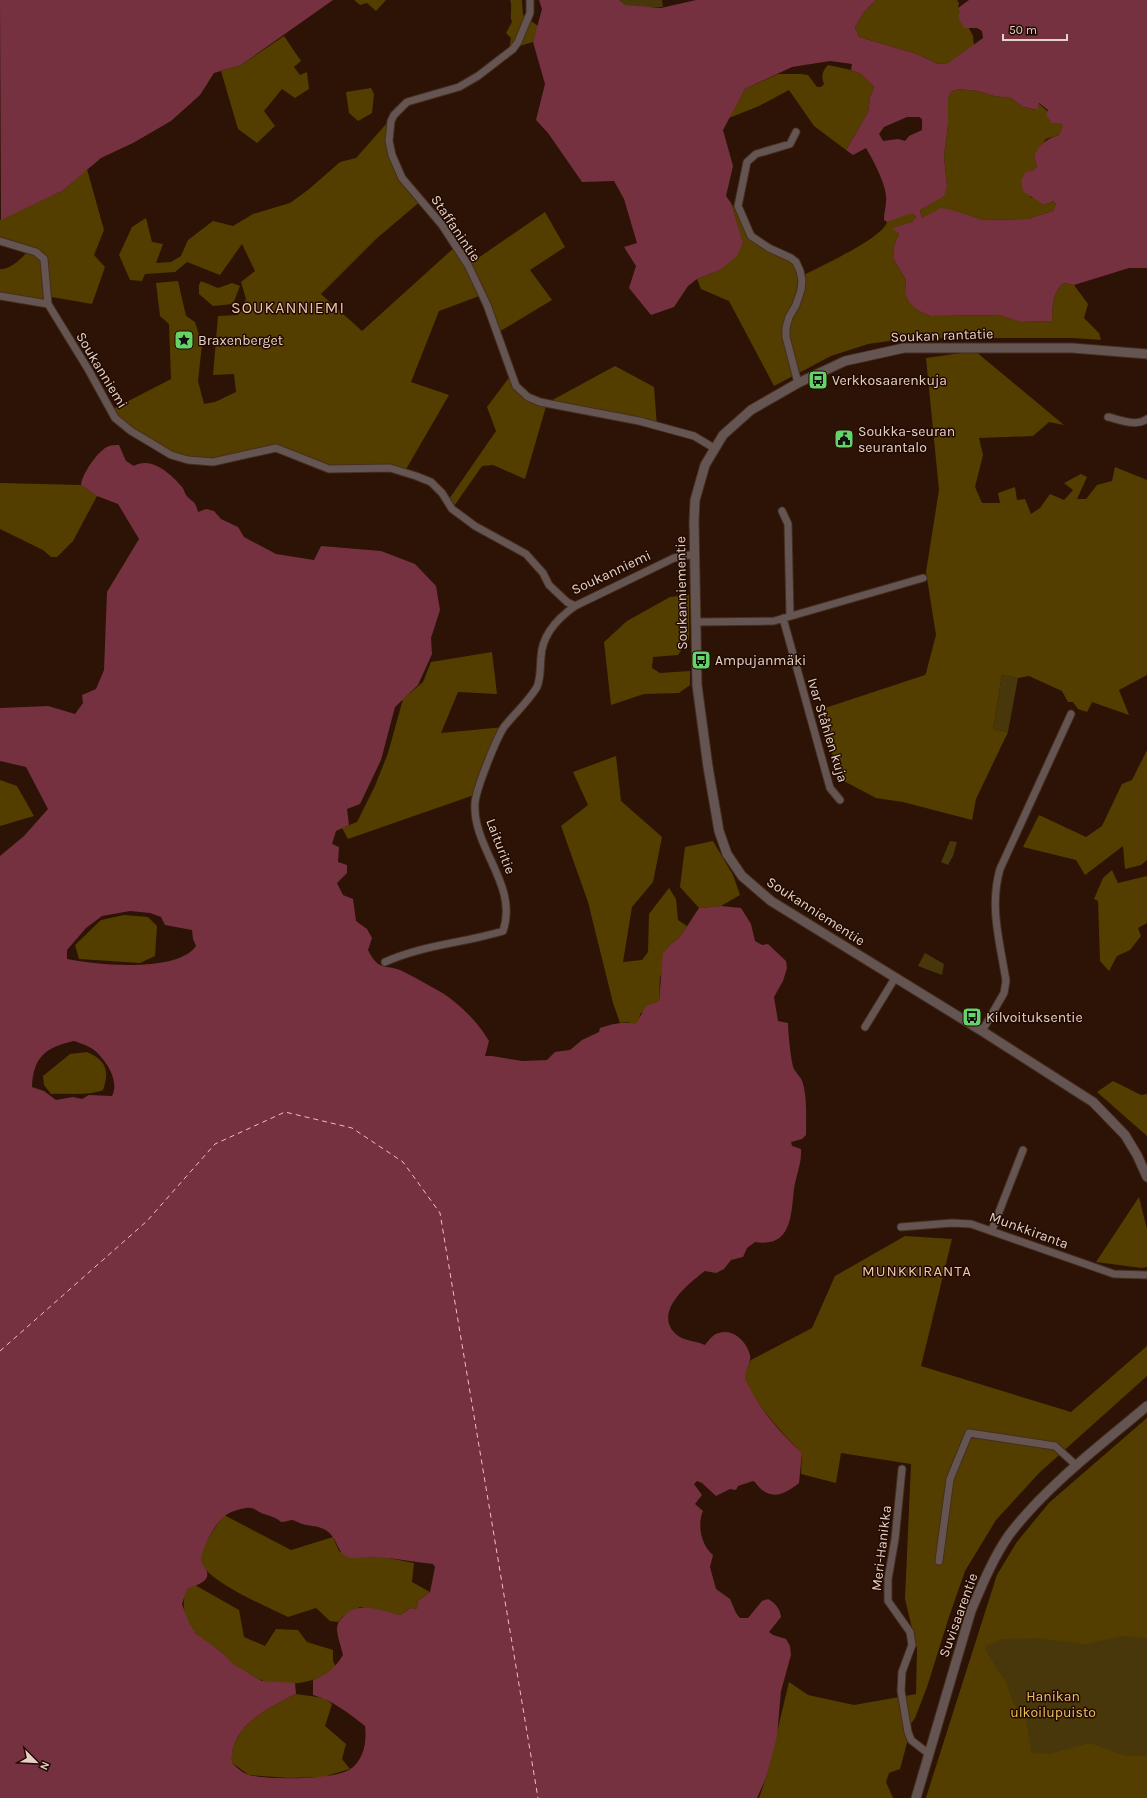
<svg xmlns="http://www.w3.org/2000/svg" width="1147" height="1798" font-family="Karla,sans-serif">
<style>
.green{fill:#47370b}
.forest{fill:#533e00}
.water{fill:#75313f;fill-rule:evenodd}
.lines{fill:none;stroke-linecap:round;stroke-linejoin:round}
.ferry{stroke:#f9b8c1;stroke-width:1;stroke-dasharray:5 4;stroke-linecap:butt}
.minor-casing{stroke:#462e20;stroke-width:9}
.tertiary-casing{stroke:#462e20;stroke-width:11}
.minor{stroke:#655552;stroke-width:7}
.tertiary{stroke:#655552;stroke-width:9}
.labels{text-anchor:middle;stroke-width:3;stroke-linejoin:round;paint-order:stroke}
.street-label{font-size:14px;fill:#e4d2c9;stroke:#220a00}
.poi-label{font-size:14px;fill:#e4d2c9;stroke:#220a00;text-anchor:start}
.park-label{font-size:14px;fill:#ecc25f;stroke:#220a00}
.neighbourhood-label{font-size:15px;letter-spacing:1px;fill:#ebc6b4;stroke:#220a00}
.quarter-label{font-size:16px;letter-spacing:1px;fill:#ebc6b4;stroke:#220a00}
</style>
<rect width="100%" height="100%" fill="#2c1305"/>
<path class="green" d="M606,0h56l1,7h-13l-2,8z
M1002,675l16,3 -10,54 -15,-3z
M950,841l7,1 -4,14 -5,9 -7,-3z
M925,953l19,11 -2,11 -24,-9z
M1147,1418v380h-221l71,-223 20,-33 32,-39z"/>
<path class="forest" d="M354,0h32l-10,11 -9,-8 -7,2z
M510,0h12l1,15 15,11 -5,16 -24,7 2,-11 -5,-5 6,-11c-3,-7 1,-14 -2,-22z
M876,0h81l2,3 -1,5 15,28 1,10 -26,17 -10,1 -21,-10 -58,-17 -4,-10 8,-14z
M284,36l17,25 -7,6 6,8 7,-3 2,17 -14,9 -13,-9 -18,22 11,15 -18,17 -19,-14 -17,-58 20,-6z
M828,65l23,5 10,4 13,13 -4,10 -2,15 -22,38 -32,-24 -25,-36 -30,16 -30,12 16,-29 33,-15h23l7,1 9,12h4l3,-3c-3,-9 -2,-12 4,-19z
M371,88l3,6 -2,19 -14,8 -9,-8 -3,-21z
M958,89l20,2 16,5 17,2 12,9 13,3 2,-7 23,20 3,4 -5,8 -13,4 -12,17 3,11 -5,4 -2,26 8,2 6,6 9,-4 3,3 -3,7 -26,8 -44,1 -30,-10 -31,8 -2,-8 18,-11 9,-13 -3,-30 4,-31v-26l3,-7z
M394,115l-5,26 13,37 20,22 -46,39 -55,55 41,37 94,-85 12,19 77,-53 20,35 -35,23 22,30 -55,33 -15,-38 -43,16 -28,71 38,13 -44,76 -76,-2 -53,-21 -63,14 -25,-2 -37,-17 -40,-33 60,-31 -2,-55 -9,-8 -4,-33 22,-2 8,35 9,6 7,23 -4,36 6,23 11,-2 21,-10 -2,-18 -21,1 5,-59 20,-1 8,-16 -5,-17 14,-11 -13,-27 -22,31 -33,-13 -12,10 -30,2 -3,7 -12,-1 -11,-25 13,-28 14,-9 6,24 11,2 -7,19 15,-1 10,-6 7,-16 25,-19 20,5 20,-12 37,-11 18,-13 32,-28 16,-4z
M87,169l17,61 -10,25 11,12 -13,37 -46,-8 2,8 -48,-8v-27c10,1 24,-12 29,-20l-29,-8v-21l62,-29z
M731,203l19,27 11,11 33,16 10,18c17,-9 79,-37 83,-53l25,-10 4,6 -4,4 -19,6 6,6 -5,12 -1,12 13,22 -1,12 12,18 13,6 69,-1 22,7 31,-1c1,-15 -1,-28 12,-38l10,2 14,19 -4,14 15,15 2,7 -28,-2h-162l-43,6 -37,12 -57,30 -45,-85 -28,-12 -4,-10 23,-9 23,-26z
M201,281l17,7 14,-5 8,3 -7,18 -20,2 -14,-12v-9z
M975,351l89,74 -15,-3 -16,14 -54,2 4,17 -8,32 7,16h18l-2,-10 17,-6 2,13 8,-1 6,15 9,-6 10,-14 14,6 9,-10 -9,-7 17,-9 6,3 -10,22h9l11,-14 15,-4 3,-14 32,13v195l-28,15 10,25 -37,-13 -5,10 -9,-3 -5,-7h-5l-6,-11 -33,-15 -11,2 -16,-3 -9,54 15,3 -32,67 -4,21 -69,-18 -27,-4 -36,-19 -21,-69 106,-35 1,-2 10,-38 -10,-63 13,-82 -13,-132z
M615,366l39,21 3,39 -110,-23 -22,76 -32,-14 -11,1 -30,43 -5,-7 49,-71 -9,-24 24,-32 5,11 31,17z
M0,483l81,2 16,11 -24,45 -16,16h-6l-8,-7 -43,-21z
M689,595v44l-11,16 -25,2 -1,11 8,5 30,-2v14l-11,8 -35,1 -33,11 -7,-63 23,-21 43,-24z
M492,652l5,42 -39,-2 -17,41 63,-6 -27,67 -129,45 -6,-11 15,-6 18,-36 13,-33 15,-54 20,-17 8,-20z
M1147,750v110l-6,5 -16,4 -2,-23 -38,29 -9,-15 -53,-13 16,-32 47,22 16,-11 20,-42 10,-4z
M616,756l5,45 41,36 -9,45 -21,25 -9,55 19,-2 6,-8 1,-38 20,-26 7,11 2,21 9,6 -7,11 -10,8 -10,33 -1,23 -19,13 -1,7 -3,4 -9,-3 -7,1 -7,-20 -25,-101 -27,-76 27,-21 -15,-33z
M0,780l17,6 17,30 -34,10z
M713,841l20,34 7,20 -19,11 -22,2 -19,-21 5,-40z
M1112,870l6,13 29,-7v47l-9,5 3,8 -11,14 -13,6 -8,15 -9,-10 -2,-60 -4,-2 9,-21z
M124,915l24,2 9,9 -2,30 -15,7 -61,-4 -4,-14 26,-25z
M87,1052c19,8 23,19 16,38 -15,6 -35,3 -52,4l-7,-9 -1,-9 27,-22z
M1113,1081l28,14 6,-1v42l-50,-44z
M1139,1197l8,32v38l-5,1 -46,-6z
M905,1236l47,3 -31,127 150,46 76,-66v30l-108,97 -43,47 -31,51 -16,46 -22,70 -12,31 -10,14 2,11 -7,26 -11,4 -3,9 7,16h-134l7,-20 23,-96 19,13 46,10 62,-11 1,-45 -12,-50 6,-135 -70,-11 -5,30 -35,-9 1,-21c-13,-12 -55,-58 -57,-75 -1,-6 3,-12 6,-18l61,-32 23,-52z
M1147,1418v220l-24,-2 -38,8 -48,-6 -34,1 -17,7 -1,4 21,32 7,21 13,16 5,34 19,1 39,-11 37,13h21v42h-221l71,-223 20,-33 32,-39z
M224,1515l67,35 42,-13 6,14 18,7 13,-2 13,1 31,6 -2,19 18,10 -12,9 -1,8 -6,-1 -11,7 -40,-8 -18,10 -4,5 -8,-1 -14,-13 -28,9c-18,-9 -83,-36 -87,-56 -2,-13 16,-36 23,-46z
M195,1585l44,25 5,27 21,9 11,-17 22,1 9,12 26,8v11l3,6c-19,17 -48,20 -72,14 -4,-1 -26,-13 -30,-16 -5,-3 -8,-10 -12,-13 -8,-6 -19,-10 -26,-18 -11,-11 -16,-31 -9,-45z
M296,1694l28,4 8,6 -7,22 21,18 -4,15 8,10 -27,8 -34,1 -40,-3 -17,-12c-3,-37 36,-55 64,-69z"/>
<path class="water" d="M0,0h333l-92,65 -27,8 -14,22 -29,26 -38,22 -32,15 -39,33 -61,29z
M539,0h80l6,5 36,3 35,-8h180l-13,13 -8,14 4,10 58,17 21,10 10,-1 35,-25 -1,-7 -5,-3h-13l-6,-11 2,-4 -2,-5 11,-8h178v268h-18l-55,17 -10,-2c-13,10 -11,24 -12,38l-31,1 -22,-7 -69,1 -13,-6 -8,-8 -4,-10 1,-12 -13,-22 1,-12 5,-12 -7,-6 20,-6 4,-5 -4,-4 -25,9 -3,-2c0,-8 2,-12 2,-19 2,-14 -13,-41 -20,-53l-13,7 -7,-5 22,-38 2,-15 4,-10 -13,-13 -10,-4 1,-6 -22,-3 -38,6 -47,22 -22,41 10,36 -7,30 5,7 12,40 -6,13 -17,14 -23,9 -9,7 -14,21 -23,8 -22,-27 7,-22 -12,-19 13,-4 -13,-44 -10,-18 -32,1 -34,-49 -12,-13 9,-36 -12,-42 9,-33zM958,89l20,2 16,5 17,2 12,9 14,3 2,-7 9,7 -2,5 6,8h9l2,4 -4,8c-13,4 -19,9 -25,21l3,11 -5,4 -6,1 -5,8 2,11c7,6 14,8 21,14l9,-4 3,3 -3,7 -26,8 -44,1 -30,-10 -12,-2 -19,10 -2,-8 24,-14 3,-10 -3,-30 4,-31v-26l3,-7zM907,117h12l3,2v11l-13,6 -4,5 -7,-2 -15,2 -4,-7 5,-7z
M119,445l7,16 8,5c17,-10 37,8 48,21 2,2 2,5 4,8 6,8 9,4 12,17l8,-3 8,2 7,8 17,8 6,10 32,17 38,6 7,-14 60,5 34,13 21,22 4,24 -9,28 1,16 -14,31 -23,22 -14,53 -21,44 -13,5 2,16 -13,6 -4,13 7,3 -1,15 9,3v8l-10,10 6,12 10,4 3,22 11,8 5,9 -4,12c9,18 13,15 29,19 9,3 33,17 42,22 19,11 39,31 50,50l-4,15h7l30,5 25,-1 8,-8 15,-2 12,-10 17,-8 1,-4c12,-4 23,-7 36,-4l10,-18 13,-5 4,-48 7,-8 10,-8 19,-29 22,-2 20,2 10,16 4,17 7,4 6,-1 18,17 1,7 -4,13 -9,16 4,24 10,2c0,8 3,40 6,46 5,8 8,8 10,19 3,15 2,32 2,47l-4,4 -11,3 1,4 9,3c1,14 -5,26 -7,40 -3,26 -2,59 -39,53l-8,6 -4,9 -12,3 -7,9 -8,4 -11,-2c-16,12 -54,42 -28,64 7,6 20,6 28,10 4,-5 8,-11 14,-12 14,-5 28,9 31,22 2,9 -8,17 -4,26 13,27 34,52 56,72l-3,30c-11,9 -24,17 -37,7 -4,-3 -5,-7 -9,-9l-15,5 -2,4 -6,-1 -14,7 -14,-13 -5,-2 -3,3 8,11 -7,9 8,7c-6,14 -2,34 10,44l-3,12 6,22 14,10 6,14 4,5h8l14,-17 6,-2c7,4 12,9 13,18l-12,15 4,3 13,4 4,7 1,9 -10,36 -4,45 -11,42 -9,20h-757v-942l24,-20 24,-27 -22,-42 -26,-6v-53l48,-2 27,8 8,-11 -1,-8 14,-6 8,-19 3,-78 32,-53 -21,-35 -21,-8 -16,-11c1,-11 17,-35 28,-39 3,-1 7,-1 10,-1zM130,911l20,2 11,4 4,8 27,5 1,9 3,7c-18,27 -101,19 -129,13v-9l19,-22 16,-12zM74,1041c6,2 15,5 20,9 12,10 26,31 18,46l-23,-1 -7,4 -9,-2 -17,3 -12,-9 -12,-4c1,-30 14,-40 42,-46zM246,1508c9,-1 11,4 18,6 8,3 11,3 17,8 4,0 9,-2 12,-2 3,1 6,3 9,4 11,3 22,1 30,12 6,7 6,17 16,21 9,3 18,-1 28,0 19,1 38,5 57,7l2,3 -5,25 -12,9 -1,8 -6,-1 -11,7c-18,-4 -40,-14 -55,0 -5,4 -7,7 -8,13 0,8 4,18 6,27 -8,13 -15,19 -30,25v15c19,5 37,19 52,31 2,15 -1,35 -16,44 -18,10 -80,10 -100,5 -6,-2 -12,-7 -17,-12 -3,-37 36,-55 64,-69l-1,-11 -33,-2 -29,-17 -10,-11 -27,-19 -7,-11 -7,-19 5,-15c6,-3 17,-5 20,-12 2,-8 -5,-11 -6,-17 0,-11 16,-40 25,-45 6,-4 13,-6 20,-7z"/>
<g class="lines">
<path class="ferry" d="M0,1351l147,-130 68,-77 70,-32 67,16 51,34 37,51 98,585"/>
<g class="minor-casing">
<path id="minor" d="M530,0v13l-12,29 -5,7 -35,27 -19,11 -52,15 -13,13 -3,6 -2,20 3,14 10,23 40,47 26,40 19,40 29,81 12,11 12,5 99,19 55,15 20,12
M796,132l-6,12 -34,10 -9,8 -9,44 13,30 18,12 22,10 5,4 4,9 2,9 -1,10 -5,15 -7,12 -3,11v9l12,46
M0,241l36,11 8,7 4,45 40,65 27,49 16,13 40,24 17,5 25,2 63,-14 53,21 61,-1 26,8 15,6 11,11 10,16 23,17 51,28 17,19 6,12 18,17 8,4 99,-48 21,-4
M0,296l48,8
M1108,417c13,3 28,10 39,2
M782,511l6,13 2,92
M783,618l47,170 10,12
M697,622l77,-1 149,-43
M385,962c37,-17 79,-19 118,-31 16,-46 -31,-83 -28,-128 1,-14 21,-64 29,-76 11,-14 24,-25 33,-40 4,-10 3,-20 4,-30 1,-23 17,-39 34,-51
M865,1027l30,-49
M982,1031l22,-38 2,-12c-6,-39 -17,-74 -6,-112l71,-155
M901,1227l51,-4 19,1 143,50 33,1
M992,1230l31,-80
M902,1469l-7,70 -7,40v22l22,31 2,13 -10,27 -1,19 7,41 3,8 18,14
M939,1561l11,-82 19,-46 86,13 22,20"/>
</g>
<g class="tertiary-casing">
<path id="tertiary" d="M1147,354l-75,-6h-168l-59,13 -47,22 -47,27 -28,25 -18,30 -10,35 -1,21 3,164 11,82 11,64 8,23 15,22 29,25 211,130 111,71 32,33 12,20 10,22
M916,1798l55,-187c11,-26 22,-53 38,-76 38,-50 91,-89 138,-129"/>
</g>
<use href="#minor" class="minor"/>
<use href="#tertiary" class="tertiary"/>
</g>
<defs>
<g id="sight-square" transform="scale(1)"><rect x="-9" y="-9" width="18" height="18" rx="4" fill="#64d468" stroke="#220a00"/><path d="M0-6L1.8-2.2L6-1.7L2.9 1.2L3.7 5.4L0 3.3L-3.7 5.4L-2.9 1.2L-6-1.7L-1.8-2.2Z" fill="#111"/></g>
<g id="bus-square" transform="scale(1)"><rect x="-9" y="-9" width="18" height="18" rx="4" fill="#64d468" stroke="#220a00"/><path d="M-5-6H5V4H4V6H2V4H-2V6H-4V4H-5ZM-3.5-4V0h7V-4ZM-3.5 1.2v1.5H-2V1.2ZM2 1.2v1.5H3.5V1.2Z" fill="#111"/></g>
<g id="civic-square" transform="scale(1)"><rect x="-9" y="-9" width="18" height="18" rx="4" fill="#64d468" stroke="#220a00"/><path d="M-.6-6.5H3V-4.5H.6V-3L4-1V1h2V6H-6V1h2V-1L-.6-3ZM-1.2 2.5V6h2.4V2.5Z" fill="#111"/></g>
</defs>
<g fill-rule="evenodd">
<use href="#sight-square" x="184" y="340"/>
<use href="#bus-square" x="818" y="380"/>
<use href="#civic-square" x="844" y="439"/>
<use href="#bus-square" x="701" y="660"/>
<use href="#bus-square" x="972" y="1017"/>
</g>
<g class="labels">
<g class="street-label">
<text transform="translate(456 228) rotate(56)" y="5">Staffanintie</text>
<text transform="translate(942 335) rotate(-2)" y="5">Soukan rantatie</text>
<text transform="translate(102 370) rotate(59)" y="5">Soukanniemi</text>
<text transform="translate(611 572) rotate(-25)" y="5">Soukanniemi</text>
<text transform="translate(681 593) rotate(-91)" y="5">Soukanniementie</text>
<text transform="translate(828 730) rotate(73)" y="5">Ivar Ståhlen kuja</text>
<text transform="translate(501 846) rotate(69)" y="5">Laituritie</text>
<text transform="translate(816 911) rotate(33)" y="5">Soukanniementie</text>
<text transform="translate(1029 1230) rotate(20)" y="5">Munkkiranta</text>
<text transform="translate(881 1548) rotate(-83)" y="5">Meri-Hanikka</text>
<text transform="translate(958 1615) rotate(-70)" y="5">Suvisaarentie</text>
</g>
<g class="poi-label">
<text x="198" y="345">Braxenberget</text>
<text x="832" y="385">Verkkosaarenkuja</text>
<text x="858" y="436">Soukka-seuran<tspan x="858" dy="16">seurantalo</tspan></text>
<text x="715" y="665">Ampujanmäki</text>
<text x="986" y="1022">Kilvoituksentie</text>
</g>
<g class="park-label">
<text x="1053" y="1701">Hanikan<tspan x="1053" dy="16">ulkoilupuisto</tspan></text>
</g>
<g class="neighbourhood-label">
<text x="917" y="1276">MUNKKIRANTA</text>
</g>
<g class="quarter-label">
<text x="288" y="313">SOUKANNIEMI</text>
</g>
</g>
<g transform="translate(36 1762) rotate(114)" stroke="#220a00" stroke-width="3" paint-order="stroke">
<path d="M0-3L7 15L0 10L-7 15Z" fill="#e4d2c9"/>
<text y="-6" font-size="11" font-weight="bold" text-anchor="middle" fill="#e4d2c9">N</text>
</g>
<path d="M1003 34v6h64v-6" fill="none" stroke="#e4d2c9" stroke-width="2"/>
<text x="1009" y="34" font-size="12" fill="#e4d2c9" stroke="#220a00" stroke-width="3" paint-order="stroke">50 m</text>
</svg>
